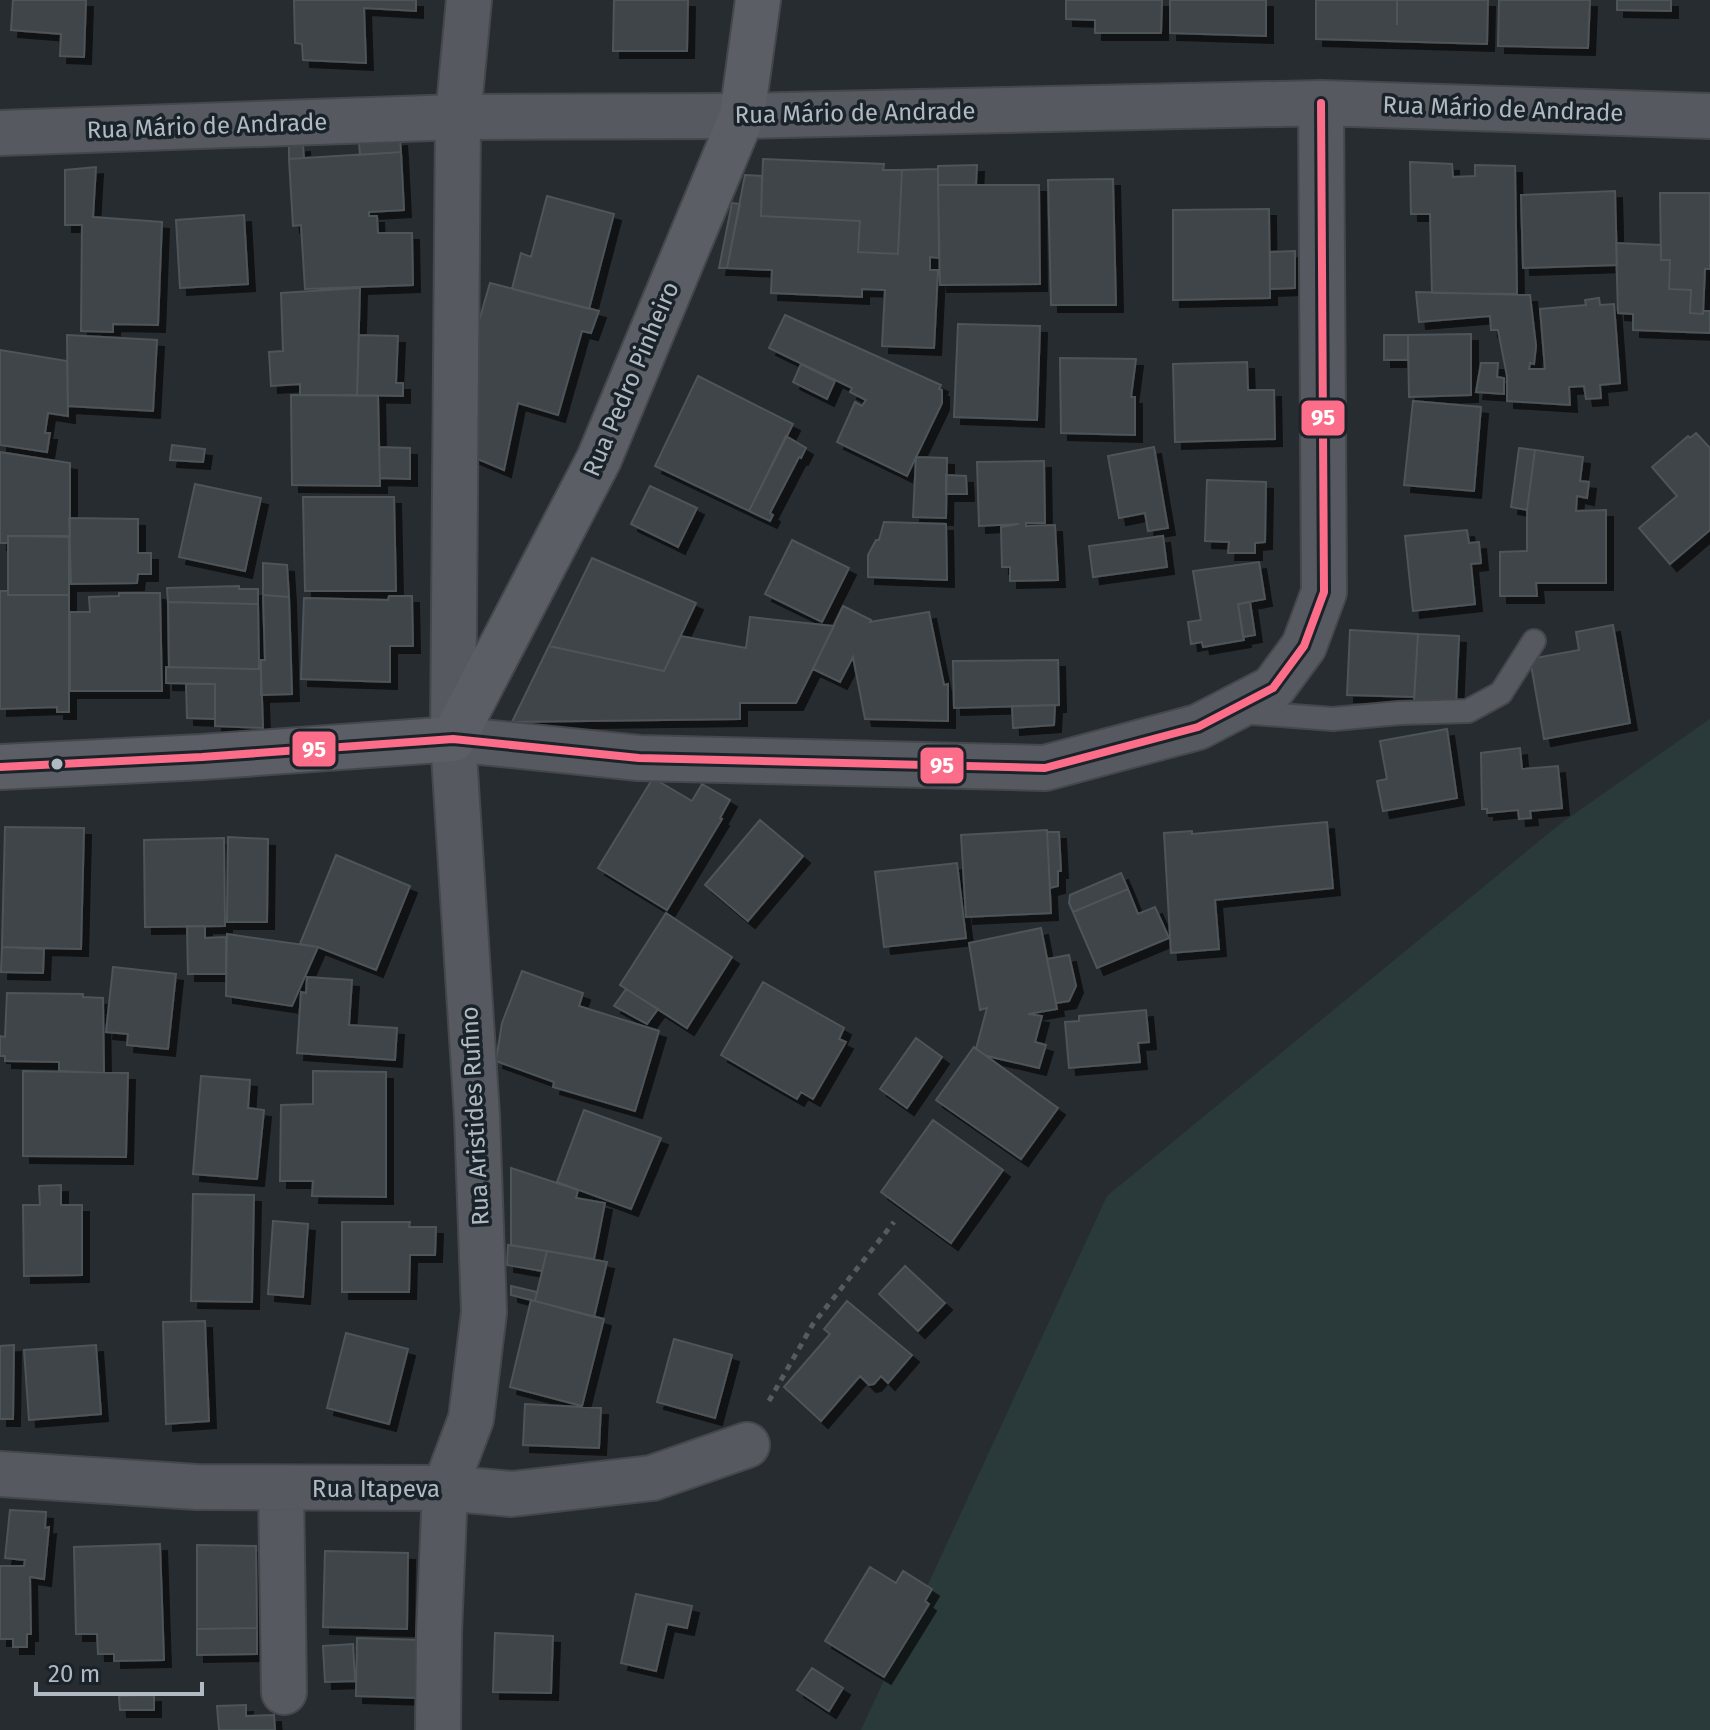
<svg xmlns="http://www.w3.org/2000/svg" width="1710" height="1730" font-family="'Fira Sans',sans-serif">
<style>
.green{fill:#2a3a3a}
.building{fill:#404449;stroke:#4e5459;stroke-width:2;filter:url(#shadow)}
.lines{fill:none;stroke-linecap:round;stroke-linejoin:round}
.lane-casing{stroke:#44484c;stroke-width:26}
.street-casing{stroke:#44484c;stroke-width:48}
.secondary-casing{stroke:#44484c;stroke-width:48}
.path{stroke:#565b5e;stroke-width:5;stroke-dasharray:6 6;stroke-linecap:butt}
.lane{stroke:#565a60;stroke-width:22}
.street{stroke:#565a60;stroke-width:44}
.secondary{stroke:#5b5e64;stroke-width:44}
.bus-1-casing{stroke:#1b232a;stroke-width:14}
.bus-1{stroke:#fb6d88;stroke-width:8}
.bus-dot{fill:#b1b9c2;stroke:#1b232a;stroke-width:3}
.labels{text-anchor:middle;stroke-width:7;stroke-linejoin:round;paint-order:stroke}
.street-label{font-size:24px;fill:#b1b9c2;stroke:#1b232a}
.line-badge{stroke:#1b232a;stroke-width:3}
.badge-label{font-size:22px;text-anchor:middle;font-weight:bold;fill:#fff}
</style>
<defs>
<filter id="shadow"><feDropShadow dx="7" dy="7" stdDeviation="0" flood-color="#0009"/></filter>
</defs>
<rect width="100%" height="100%" fill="#272c31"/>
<path class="green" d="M1710,719v1011h-849l246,-534 453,-372z"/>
<path class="building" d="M13,0h73l-2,57 -24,-1 1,-22 -50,-4z
M294,0h122v11l-52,-3 2,55 -63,-3 -1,-16 -7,-1z
M614,0h74l-1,51h-74z
M1066,0h96l-1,33h-66v-13l-29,-1z
M1170,0h96v36l-96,-3z
M1316,0h81v25v-25h91l-1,44 -171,-5z
M1499,0h91l-2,48 -90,-2z
M1617,0h54v11l-54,-1z
M400,139l1,13 -41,3 -1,-13z
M303,145l1,13 -15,1v-13z
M401,152l3,58 -35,2v4h8l1,17h34l1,52 -108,4 -4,-64 -8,1 -4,-67z
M763,159l121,5 -1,6h19l-4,84 -40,-2 2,-31 -99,-5z
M1410,162l42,2 1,13 22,-1v-11l40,1 2,128 -85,-1 -2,-79h-19z
M977,165l-1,20h-38v-19z
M96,167l-3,50 69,5 -4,103 -45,-1v8l-32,-1 1,-106h-17v-55z
M938,169l1,89 -9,-1v13h8l-4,78 -52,-2 3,-56 -23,-1v8l-91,-4 1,-23 -45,-2 18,-93 17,1 -1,40 99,5 -2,31 40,2 4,-84z
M1113,179l3,126h-65l-3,-125z
M938,185h101l1,99 -100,1z
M1615,191l2,74 -94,3 -2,-73z
M1660,193h50v76h-5l-2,45 -13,-1 1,-23 -22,-1 1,-29h-9z
M547,196l67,18 -25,95 -77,-20 9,-36 10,4z
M732,203l8,1 -13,64h-8z
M1269,209l1,89 -97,2v-90z
M244,215l4,69 -68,4 -4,-68z
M1616,243l45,2v15h9l-1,29 22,1 -1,23 13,1v-3h7v22l-77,-3v-16l-15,-1z
M1295,251v37l-25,1v-37z
M490,283l109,28 -8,22 -9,-2 -24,84 -40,-12 -14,67 -31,-13 -13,-70z
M360,288l-3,107h-57v-11l-29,2 -2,-34 14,-1 -2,-58z
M1416,292l114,3 6,51 -2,18 -4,-1 -1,6h16l-5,-60 46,-4 -1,-5 14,-2 1,7 14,-1 6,79 -20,2 1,13 -15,1 -2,-13 -15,1 1,18 -63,-4v-25l-9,-46h-7l-1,-14 -71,6z
M785,315l156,70 -2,4 3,1v13l-35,73 -70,-34 18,-40 7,4 4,-6 -16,-8 2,-4 -83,-40z
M958,324l82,2 -3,94 -83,-3z
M1471,334v61l-62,2 -1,-62z
M67,335l90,5 -4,71 -85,-5z
M359,335l39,1 -2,47h7v13l-46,-1z
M1384,335h24v25h-24z
M0,350l67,11 1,55 -20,-3 -3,20h5l-3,19 -47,-7z
M1060,358l76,1 -5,38h4v38l-74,-2z
M1247,362l1,28h26l1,49 -100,3 -2,-78z
M1481,363h17l-1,14 7,1v16l-28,-2z
M801,364l34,17 -8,18 -34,-17z
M698,376l95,48 -44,87 -94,-45z
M291,395l87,1 2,90 -88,-1z
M1413,401l68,6 -7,84 -70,-6z
M1696,433l14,15v82l-40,34 -31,-36 38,-32 -25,-29 36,-31 2,2z
M786,436l20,12 -5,10 -2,-1 -29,56 3,2 -3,6 -21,-10z
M172,445l33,4 -2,13 -33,-2z
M379,447l31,1v31l-30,-1z
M1154,447l14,81 -20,3 -3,-18 -26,5 -11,-62z
M1519,448l16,2 -8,60 -16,-3z
M1535,450l48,7 -3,24 9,1 -2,16 -10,-2 -1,15 30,-1v73h-70l1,13h-37v-44l27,-1v-41z
M0,452l70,11v74l-62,-1v7h-8z
M916,457l31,1 -1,60 -33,-1z
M1044,461l1,62h-19v3l29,-1 3,55 -48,1v-14h-8l-1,-40 18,-3 -40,2 -2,-64z
M946,475l20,1 1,18h-21z
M1207,480l59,2 -1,60 -10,1v10h-27l1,-11 -24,-1z
M195,484l66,14 -16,73 -66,-14z
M650,486l47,22 -19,39 -47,-23z
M303,497h91l2,94h-91z
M69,518l69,1v34h13v21h-13l-1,9 -66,1z
M884,522l62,2 1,56 -79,-3v-22l8,-15h3z
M1467,530l2,13 10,-1 2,21 -10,1 4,40 -62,7 -8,-75z
M8,536h61v59h-61z
M1163,536l4,31 -74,10 -4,-31z
M792,540l57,28 -27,54 -57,-28z
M592,558l104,45 -32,68 -115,-25z
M1259,562l6,37 -27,5 6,36 -41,7 -1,-5 -11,2 -3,-22 13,-2 -8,-49z
M263,563l24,2 2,32 -26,-2z
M239,586v3h19v15l-90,-2 -1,-14z
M0,591h8v4h61v117h-12v-5l-57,2z
M119,593h41l2,98h-92v-79h20l-1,-15 30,-1z
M263,595l26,2 3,97 -31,1v-35h4z
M389,596h23l1,50h-23v36l-89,-3 3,-81 84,2z
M168,602l90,2 1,65 -90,-2z
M1250,602l5,33 -12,2 -5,-33z
M843,606l28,14 -1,2 59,-10 15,73 4,-1v37l-83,-2 -12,-62 -13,25 -27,-13z
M750,617l84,9 -38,77h-56v16l-228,3 37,-76 115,25 17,-35 65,12z
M1613,625l17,98 -86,16 -14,-80 49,-9 -3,-18z
M1350,630l68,4 -4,63 -67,-2z
M1418,634l41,2 -3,68 -42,-1z
M1058,660l1,45 -105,3 -1,-47z
M166,667l95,2 2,59 -48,-2v-42l-49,-1z
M186,684h29v35l-28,-1z
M1055,705l-1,20 -41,3 -1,-22z
M1447,729l10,69 -74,13 -6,-30 10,-2 -7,-38z
M1520,748l2,21 36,-3 4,42 -32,3 1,7 -12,1 -1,-9 -31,3v-4h-5l-1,-56z
M653,778l39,23 10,-17 28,16 -10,18 2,1 -55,91 -69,-42z
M760,820l43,36 -55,65 -43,-36z
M1327,822l6,66 -118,12 4,49 -48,4 -7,-120 28,-2v3z
M5,827l79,1 -3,121 -79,-2z
M1047,830l4,83 -85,4 -5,-82z
M1047,832h12l2,39h-3v15l-8,2z
M228,837l40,2 -1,83h-40z
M224,838l1,88 -80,1 -1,-87z
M336,855l74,31 -34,84 -58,-23 -18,-3z
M957,863l9,75 -82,9 -9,-75z
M1121,873l7,16 -55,23 -4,-9 1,-8z
M1128,889l10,25 17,-7 14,31 -72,30 -24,-56z
M666,913l66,44 -45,71 -67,-43z
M187,926h18v12l21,-1v37h-38z
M1041,928l16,81 -29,5 14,2 -7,26 11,3 -7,23 -52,-12 -11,-7 11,-41 -7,2 -11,-67z
M227,934l91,13 -26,59 -66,-10z
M2,947l42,2 -1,24 -42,-1z
M1069,955l7,31 -7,15 -13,2 -9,-44z
M113,967l63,7 -8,75 -41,-4 1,-11 -22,-2z
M522,971l61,22 -4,13 80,25 -24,80 -82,-24 1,-5 -58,-21 6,-38z
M307,977l45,3 -3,45 48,3 -2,32 -98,-7 4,-61 5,1z
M763,982l81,46 -5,11 7,3 -33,57 -12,-7 -4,7 -76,-44z
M626,989l32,20 -11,15 -33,-18z
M7,993l76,1v3l20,1 1,75 -45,-2v-9l-54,-1v-5h-5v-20l5,1z
M1146,1010l3,32 -11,1 2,19 -71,6 -4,-46 14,-1v-5z
M916,1038l26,19 -35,51 -27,-19z
M974,1047l84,61 -37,51 -85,-59z
M23,1071l105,2 -2,84 -103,-1z
M313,1071l73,1v125l-74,-1 1,-15h-33l1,-76 32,-1z
M201,1076l49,4 -2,28 16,2 -7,69 -64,-5z
M584,1110l77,28 -30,71 -74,-27z
M933,1120l70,50 -52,73 -70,-51z
M511,1168l67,22 -2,8 29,5 -11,56 -83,-14z
M61,1185v20h21v70l-58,1 -1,-71h17l-1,-19z
M193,1194l61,1 -2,107 -61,-1z
M273,1221l35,3 -5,73 -35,-3z
M342,1222h68l-1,5h27l-1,28h-25l-1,37h-67z
M508,1245l39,6 -5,20 -35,-6z
M547,1251l60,11 -13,55 -59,-16z
M905,1266l40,37 -27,28 -39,-37z
M511,1286l26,6 -2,9 -24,-6z
M531,1300l73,19 -22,87 -72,-19z
M847,1301l65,54 -24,28 -7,-7 -7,8 -5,1 -9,-9 -39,45 -37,-34 46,-53 -6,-5z
M205,1321l4,100 -43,3 -3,-102z
M346,1333l62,16 -19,75 -62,-16z
M674,1339l58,16 -17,63 -58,-16z
M14,1345l-1,74h-13v-73z
M96,1345l5,69 -72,6 -5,-70z
M525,1404l76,4 -2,40 -76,-3z
M10,1510l36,2 -1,16 4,-1 -5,52 -14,-2 1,57h-4v13h-14v-8h-13v-73h24l1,-6 -20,-2z
M160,1544l4,116 -50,1v-7h-16l-1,-20h-21l-2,-87z
M197,1545l59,1 1,82 -60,1z
M325,1551l83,2 -1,76 -84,-2z
M870,1567l26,16 7,-12 29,18 -7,12 4,3 -45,73 -59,-36z
M636,1594l56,12 -5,22 -20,-4 -11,47 -35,-8z
M257,1628v26l-60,1v-26z
M495,1633l58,3 -2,57 -58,-1z
M357,1638l63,2 -1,58 -63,-2z
M353,1644l2,37 -30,1 -2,-36z
M812,1668l31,20 -14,23 -32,-21z
M154,1695v15h-34l-1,-14z
M246,1705v11l28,-1 1,15h-56l-2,-24z"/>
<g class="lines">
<g class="lane-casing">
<path id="lane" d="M1240,712l93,7 66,-6 69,-2 33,-18 33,-52"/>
</g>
<g class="street-casing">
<path id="street" d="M0,133l458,-16 284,-1 579,-13 389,13
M453,739l186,19 406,10 153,-41 75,-39 31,-42 20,-54 -3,-489
M0,1474l197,13 248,1 67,6 140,-16 95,-33
M281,1488l3,204
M438,1730l1,-97 6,-145 26,-69 13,-107 -7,-196 -24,-377 5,-622 11,-117"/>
</g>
<g class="secondary-casing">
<path id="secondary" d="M0,767l202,-10 251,-18 146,-280 143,-343 16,-116"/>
</g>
<path class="path" d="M769,1401l44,-77 81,-102"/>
<use href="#lane" class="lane"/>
<use href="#street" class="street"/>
<use href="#secondary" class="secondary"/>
<g class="bus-1-casing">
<path id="bus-1" d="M0,767l202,-10 251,-18 186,19 406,10 153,-41 75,-39 31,-42 20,-54 -3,-489"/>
</g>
<use href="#bus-1" class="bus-1"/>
</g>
<circle class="bus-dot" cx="57" cy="764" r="7"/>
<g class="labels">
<g class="street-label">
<text transform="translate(1503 109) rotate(2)" y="8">Rua Mário de Andrade</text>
<text transform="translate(855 113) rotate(-1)" y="8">Rua Mário de Andrade</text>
<text transform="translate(207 126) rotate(-2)" y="8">Rua Mário de Andrade</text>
<text transform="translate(631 379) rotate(-67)" y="8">Rua Pedro Pinheiro</text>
<text transform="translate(475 1116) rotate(-93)" y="8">Rua Aristides Rufino</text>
<text x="376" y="1497">Rua Itapeva</text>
</g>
</g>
<g class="line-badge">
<rect x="1300" y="399" width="46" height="38" rx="8" fill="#fb6d88"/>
<rect x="291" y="730" width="46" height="38" rx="8" fill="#fb6d88"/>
<rect x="919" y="746" width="46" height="39" rx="8" fill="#fb6d88"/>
</g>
<g class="badge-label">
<text x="1323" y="425">95</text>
<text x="314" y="757">95</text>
<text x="942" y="773">95</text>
</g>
<path d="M36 1682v12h166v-12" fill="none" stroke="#b1b9c2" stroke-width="4"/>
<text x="48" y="1682" font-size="24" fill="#b1b9c2" stroke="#1b232a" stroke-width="6" paint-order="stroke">20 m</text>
</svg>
